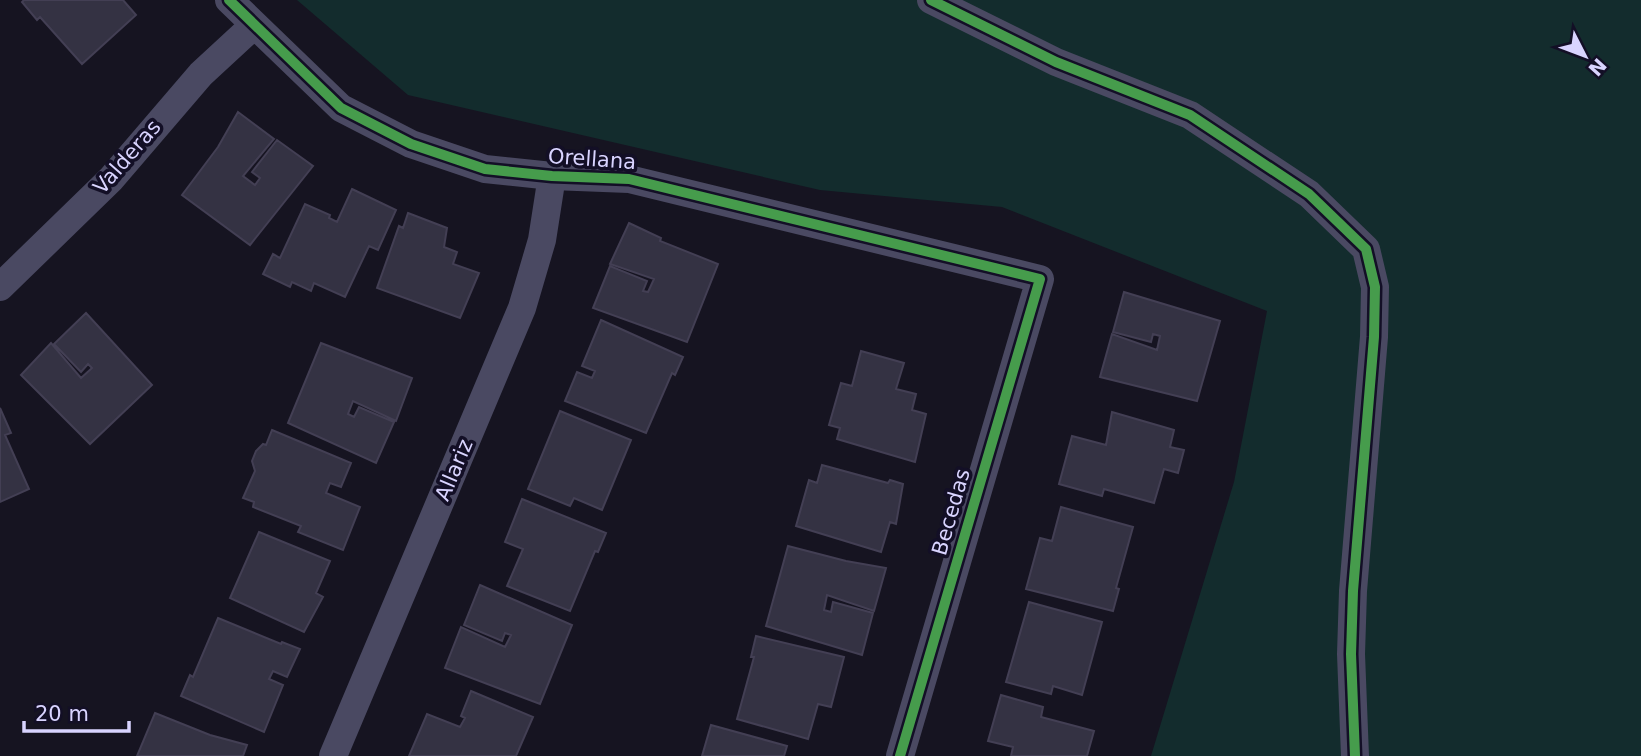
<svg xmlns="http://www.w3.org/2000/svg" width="1641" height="756" font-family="'DejaVu Sans',sans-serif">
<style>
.green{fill:#132c2d}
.building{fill:#343243;stroke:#433f54;stroke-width:2}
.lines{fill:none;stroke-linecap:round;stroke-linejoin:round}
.minor{stroke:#4a4962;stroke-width:28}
.cycleway-casing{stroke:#130f26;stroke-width:15}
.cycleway{stroke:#469c4c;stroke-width:10}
.labels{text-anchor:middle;stroke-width:7;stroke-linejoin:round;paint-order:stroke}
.street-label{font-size:21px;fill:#d9d4ff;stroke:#130f26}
</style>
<rect width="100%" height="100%" fill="#161421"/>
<path class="green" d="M297,0h1344v756h-490l83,-274 33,-171 -265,-104 -182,-17 -412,-95z"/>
<path class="building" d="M24,0h99l13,15 -54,49 -42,-47 -3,3 -15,-18z
M238,112l36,27 -31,37 12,9 5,-7 -8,-6 25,-32 36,26 -63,79 -68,-50 36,-48z
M352,189l44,21 -18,40 -9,-4 -24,51 -31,-14 -3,8 -19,-9 -2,5 -27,-13 10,-20 7,4 25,-54 25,11 -1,3 8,4z
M408,213l39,15 -3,19 13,5 -4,12 26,9 -19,45 -83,-30 22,-62 4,2z
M629,223l32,15 -1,3 58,23 -31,78 -94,-34 17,-42 37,15 -4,10 5,1 6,-13 -44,-15z
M1124,292l96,29 -23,80 -97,-24 12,-43 45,16 3,-14 -7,-2 -2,8 -38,-10z
M86,313l66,72 -62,59 -69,-69 30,-32 30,35 11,-10 -4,-4 -7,8 -27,-28z
M601,320l82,37 -8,18 -3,-2 -26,60 -81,-32 12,-29 15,6 3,-7 -13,-5z
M321,343l91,35 -16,43 -43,-20 -5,13 6,3 5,-10 35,15 -18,41 -88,-40z
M861,351l43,12 -8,26 20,5 -4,16 14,4 -11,48 -78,-23 3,-11 -11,-3 12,-42 11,3z
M0,408l11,25 -6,2 24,54 -29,13z
M560,411l71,29 -29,70 -28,-12 -4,8 -42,-17z
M1112,412l62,18 -4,17 14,3 -6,23 -14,-4 -10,34 -50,-14 -2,7 -43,-12 13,-48 34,9z
M272,430l79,33 -10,24 -11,-4 -4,10 34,14 -17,43 -45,-18 3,-6 -48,-19 1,-5 -11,-4 12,-27 -3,-10 4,-10 7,-7 3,1z
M822,465l66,18 2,-3 13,4 -7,40 -6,-2 -9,30 -85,-26 13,-46 8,3z
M522,499l84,34 -8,19 -3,-1 -25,60 -63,-25 16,-37 -18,-7z
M1061,507l72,20 -17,61 3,1 -6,22 -87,-22 14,-51 12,3z
M259,532l71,29 -14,32 7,4 -19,35 -74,-34z
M788,546l58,15 40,7 -12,43 -47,-16 -3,15 7,2 2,-10 40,11 -11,42 -96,-29z
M480,585l92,40 -32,79 -95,-36 16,-41 44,20 6,-12 -6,-2 -3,8 -38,-16z
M1029,602l73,20 -20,73 -29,-9 -2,8 -45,-12z
M218,618l63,26 1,-2 18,7 -13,28 -14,-6 -4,8 14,6 -19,47 -83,-36 9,-21 3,2z
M756,636l88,21 -13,50 -13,-3 -10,35 -71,-20 17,-62h-3z
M471,691l62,26 -17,39h-107l18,-42 33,13 5,-9 -4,-2z
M1001,695l42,12 -2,10 53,14 -7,25h-76l2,-9 -25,-6z
M155,713l55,22 37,10 -4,11h-106z
M711,725l76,21 -3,10h-82z"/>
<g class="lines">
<path class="minor" d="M229,0l112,108 70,36 74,25 67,7 77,3 411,100 -140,477
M931,0l125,62 134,53 119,79 57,55 9,38 -1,50 -21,254 -2,63 4,102
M0,287l111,-108 90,-105 52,-48
M333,756l189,-448 20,-68 10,-64"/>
<g class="cycleway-casing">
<path id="cycleway" d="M229,0l112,108 70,36 74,25 67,7 77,3 411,100 -140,477
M931,0l125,62 134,53 119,79 57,55 9,38 -1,50 -21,254 -2,63 4,102"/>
</g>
<use href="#cycleway" class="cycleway"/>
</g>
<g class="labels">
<g class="street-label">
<text transform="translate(127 157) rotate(-49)" y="7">Valderas</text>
<text transform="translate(592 159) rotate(4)" y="7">Orellana</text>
<text transform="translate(454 470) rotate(-67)" y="7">Allariz</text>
<text transform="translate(951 512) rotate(-74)" y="7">Becedas</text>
</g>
</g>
<g transform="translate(1585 56) rotate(132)" stroke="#130f26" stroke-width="5" paint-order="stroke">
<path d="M0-5L12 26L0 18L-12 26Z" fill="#d9d4ff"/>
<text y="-10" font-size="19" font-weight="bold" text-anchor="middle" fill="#d9d4ff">N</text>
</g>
<path d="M24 721v10h105v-10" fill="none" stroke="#d9d4ff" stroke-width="3.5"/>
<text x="35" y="721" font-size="21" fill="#d9d4ff" stroke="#130f26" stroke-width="5" paint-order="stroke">20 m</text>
</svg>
